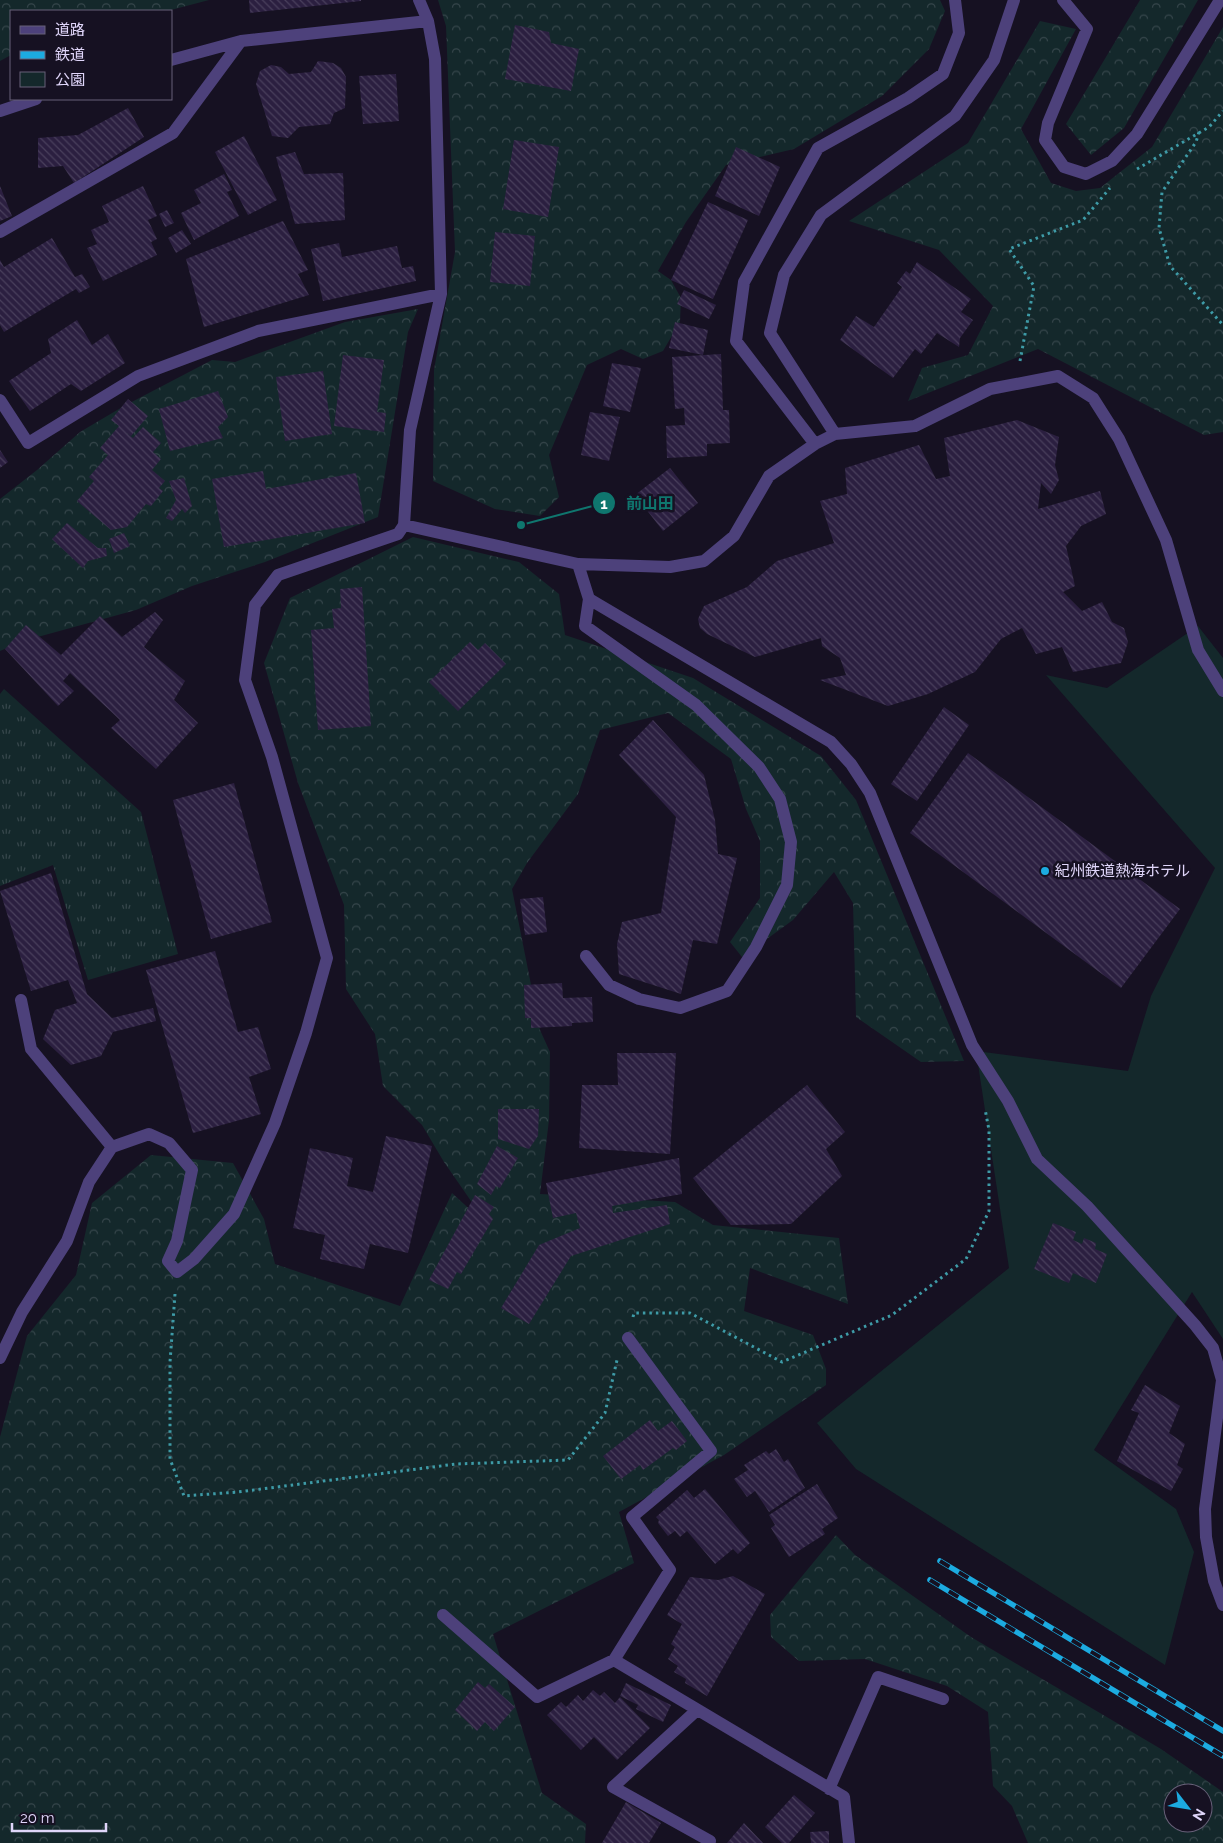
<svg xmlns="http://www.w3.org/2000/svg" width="1223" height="1843" font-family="Raleway,'Noto Sans JP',sans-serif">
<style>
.grass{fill:url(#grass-tufts)}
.forest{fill:url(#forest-crowns);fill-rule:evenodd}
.green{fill:#14282b}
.building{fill:url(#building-back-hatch)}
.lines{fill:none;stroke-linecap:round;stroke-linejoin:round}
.path{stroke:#3e9ba7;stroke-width:3;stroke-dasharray:2.5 4;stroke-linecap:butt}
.minor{stroke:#4d417b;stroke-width:12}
.rail-casing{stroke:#1cabe0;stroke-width:5.5}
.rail{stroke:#161122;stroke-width:4;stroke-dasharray:11;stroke-linecap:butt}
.poi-dot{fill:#1cabe0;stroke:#161122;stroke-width:2}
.labels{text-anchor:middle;stroke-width:5;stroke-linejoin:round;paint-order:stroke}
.poi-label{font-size:15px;fill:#e0d6fa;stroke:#161122;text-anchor:start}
.leader{fill:none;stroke:#0f766e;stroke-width:2}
.callout-dot{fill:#0f766e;stroke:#161122;stroke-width:2}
.mark-label{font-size:15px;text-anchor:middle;font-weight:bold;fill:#fff}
.callout-label{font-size:16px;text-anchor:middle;font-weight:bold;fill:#0f766e;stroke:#161122;stroke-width:5;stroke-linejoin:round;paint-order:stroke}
</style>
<defs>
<pattern id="grass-tufts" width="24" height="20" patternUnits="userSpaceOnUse" patternTransform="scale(1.25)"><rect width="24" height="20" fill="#14282b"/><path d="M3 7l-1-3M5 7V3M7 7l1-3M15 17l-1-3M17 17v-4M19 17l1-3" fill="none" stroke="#36464b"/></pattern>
<pattern id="forest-crowns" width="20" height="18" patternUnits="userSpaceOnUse" patternTransform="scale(1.25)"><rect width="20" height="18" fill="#14282b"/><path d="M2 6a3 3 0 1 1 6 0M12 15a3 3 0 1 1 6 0" fill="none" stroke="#36464b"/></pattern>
<pattern id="building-back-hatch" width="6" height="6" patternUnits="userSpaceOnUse" patternTransform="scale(1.25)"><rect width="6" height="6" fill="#2b1f40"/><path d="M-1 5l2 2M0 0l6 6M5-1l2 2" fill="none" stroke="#493f5c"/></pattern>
</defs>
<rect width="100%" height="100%" fill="#161122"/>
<path class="grass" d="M4,689l137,123 37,142 -90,26 -35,-115 -53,21v-192z"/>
<path class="forest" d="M0,0h209l-38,10 -19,1h-141v44l-11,6z
M438,0h502l5,11 -16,38 -47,47 -88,53 -68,16 -40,57 -28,49 13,9 10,18 -1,24 -17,29 -20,8 -22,-10 -34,16 -38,90 10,42 -19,19 -45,-7 -62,-28 1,-111 21,-118 -9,-226z
M1140,0h58l-74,128 -33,27 -25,-31z
M1040,21l36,8 -55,100 30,54 25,8 24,-3 52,-41 71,-120v405l-19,3 -166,-86 -130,52 14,-33 46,-13 25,-49 -54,-56 -90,-29 119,-78z
M418,309l-10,23 -30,185 -113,45 -73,24 -56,24 -113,31 -23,10v-152l37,-29 43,-38 44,-26 88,-46 23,2 110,-40z
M413,537l106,25 40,32 6,41 128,43 128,78 35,44 108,261 -43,1 -65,-45 -3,-114 -19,-31 -41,48 -51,37 -12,-15 30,-44v-57l-14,-32 -15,-50 -63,-46 -68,17 -22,64 -51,69 -15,26 28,141 10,22 -1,68 -9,74 135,8 38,23 126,13 9,66 -98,-36 -6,43 69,24 13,34v16l-102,70 -105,57 15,51 -141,71 49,159 44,31 -1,19h-585v-406l27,-101 49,-61 16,-72 59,-48 82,8 31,56 11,45 125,42 52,-113 37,34 -45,-65 -22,-37 -39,-39 -8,-52 -29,-45 -2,-84 -46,-122 -34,-120 26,-65z
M836,1535l19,20 116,82 190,112 62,43v51h-195l-16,-37 -19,-20 -5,-74 -41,-26 -82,-27 -66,2 -28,-24 -1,-22zM1173,1793h30v30h-30z"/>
<path class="green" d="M1198,626l25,32v681l-31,-47 -98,158 82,59 18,43 -29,113 -309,-196 -39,-46 192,-155 -33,-217 152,20 23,-75 64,-128 -169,-193 61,13z"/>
<path class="building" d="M249,0h112v1l-111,12z
M515,25l34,7 2,11 28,6 -8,42 -66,-12z
M318,61l15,2 8,5 5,9 -1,31 -11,5 -4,11 -31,3 -11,11 -16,-2 -16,-52 4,-13 11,-6 10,2 8,7 22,-2z
M396,74l3,47 -36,3 -4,-48z
M128,108l16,29 -70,46 -11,-17 -25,2v-30l40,-3z
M244,136l33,64 -29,15 -33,-63z
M514,140l45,7 -11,70 -45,-8z
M736,147l44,20 -21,49 -44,-20z
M295,152l9,22 39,-1 2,47 -50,4 -19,-67z
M224,174l8,16 -5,2 12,24 -45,24 -13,-27 20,-10 -7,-13z
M0,186l12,30 -12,5z
M143,186l14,30 -9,4 9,19 -6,3 6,13 -54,26 -16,-33 10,-4 -6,-14 18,-8 -7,-16z
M708,202l40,18 -35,79 -42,-19z
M167,210l7,13 -9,4 -6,-13z
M283,221l25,49 -10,4 11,21 -105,32 -18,-68z
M182,230l9,14 -15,9 -8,-15z
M495,232l40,4 -5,50 -40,-4z
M52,238l23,39 7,-3 8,13 -11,6 -3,-4 -72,43 -4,-7v-65l4,7z
M339,243l3,14 55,-11 5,22 11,-2 3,15 -93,20 -12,-52z
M917,262l54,37 -10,13 12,8 -13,18 -1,9 -22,-14 -16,21 -6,-5 -22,29 -53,-38 16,-24 18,11 28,-40 -5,-4 9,-12 4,3z
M684,290l32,15 -7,14 -32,-15z
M77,320l15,25 16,-11 17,29 -44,28 -10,-7 -41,27 -21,-30 42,-28 -3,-14z
M675,322l33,8 -5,25 -34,-7z
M721,354l2,56h6l1,33 -23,1v12l-40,2 -1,-32 19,-1 -1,-17 -9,1 -3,-52z
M343,355l41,5 -7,52 9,1 -2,19 -50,-6z
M612,363l29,5 -11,44 -27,-6z
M323,371l9,63 -47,7 -9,-64z
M218,391l10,26 -10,10 5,11 -53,13 -11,-42z
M128,399l20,17 -17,20 -7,-5 9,7 10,-11 18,16 -8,9 8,7 -9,11 13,11 -6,7 4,3 -12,15 -5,-2 -19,23 -16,3 -34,-29 17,-20 -5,-4 19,-22 -8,-7 19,-22 -8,-6z
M590,412l30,5 -11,44 -28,-6z
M1017,420l42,17 -4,28 4,15 -8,14 -10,-11 -3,26 62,-18 6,23 -25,12 -15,20 9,40 -12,6 19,19 20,-9 10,20 12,6 4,14 -7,21 -48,9 -11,-25 -26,7 -14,-26 -21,11 -26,33 -47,22 -40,12 -68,-26 26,-5 -6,-17 -18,-12 -1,-8 -66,19 -48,-23 -7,-6 -2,-9 6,-13 43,-19 30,-26 57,-18 -14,-42 27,-7 -2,-26 74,-23 17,34 14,-3 -6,-38z
M0,450l8,12 -8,6z
M670,468l28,35 -35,28 -28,-36z
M263,471l3,18 90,-16 9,50 -141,24 -12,-68z
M184,478l8,28 -7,7 -3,-4 -10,12 -6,-3 10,-18 -7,-19z
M67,523l31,25h8l1,8 -19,5 -5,7 -31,-29z
M124,533l6,13 -16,7 -5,-14z
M362,587l9,139 -53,4 -7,-100 23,-2 -2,-19 9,-1 -1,-19z
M155,612l8,8 -19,27 41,34 -11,19 24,23 -42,46 -45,-41 9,-8 -50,-47 -7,8 11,10 -16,15 -53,-57 21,-24 35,30 39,-39 22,21z
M470,642l8,8 7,-7 21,21 -48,47 -29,-29z
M944,707l25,18 -52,76 -26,-17z
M653,720l51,55 11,45 3,34 19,4 -20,86 -24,-4 -12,54 -62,-20 -2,-30 5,-22 39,-9 15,-96 -57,-62z
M968,753l212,156 -59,79 -211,-155z
M234,783l38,139 -61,17 -38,-139z
M51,873l36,121 25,24 41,-10 3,13 -43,11 -12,24 -30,9 -28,-26 12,-29 22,-7 -9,-23 -37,11 -31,-100z
M543,897l4,35 -22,3 -5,-36z
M215,951l23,81 20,-5 13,42 -22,8 12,37 -68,19 -47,-163z
M562,983l1,15 29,-1 1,25 -21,1v3l-41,2v-10h-6l-1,-33z
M617,1053h59l-6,101 -91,-6 3,-63h36z
M807,1085l38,47 -19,17 16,27 -51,48 -60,1 -38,-47z
M498,1109h41l-1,27 -9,13 -31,-10z
M386,1136l46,10 -24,107 -38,-9 -6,25 -44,-10 5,-24 -32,-7 17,-80 43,10 -6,28 26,6z
M497,1146l21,12 -18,30 -4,-2 -5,9 -14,-11z
M679,1158l3,36 -70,12 1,7 54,-8 3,19 -99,32 -42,68 -28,-16 38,-63 41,-17 -4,-15 -23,5 -7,-35z
M475,1195l19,12 -5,7 4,5 -32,55 -4,-2 -9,17 -19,-9z
M1053,1223l23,9 -3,8 9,4 2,-6 12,5 -1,6 12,5 -11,29 -23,-10 -4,10 -35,-14z
M1145,1385l35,21 -11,27 16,11 -8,21 6,4 -12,22 -54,-30 22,-48 -8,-3z
M650,1420l8,11 14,-10 15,20 -11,9 -3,-2 -30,22 -3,-5 -19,14 -18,-23z
M776,1449l8,13 4,-3 17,29 -36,24 -14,-21 -8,6 -13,-18 14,-9 -4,-5 22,-14 3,3z
M817,1484l21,34 -16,11 3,5 -36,23 -18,-29 4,-3 -6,-10z
M705,1489l45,54 -12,11 -5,-5 -18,15 -28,-33 -7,6 -5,-6 -7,5 -10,-13 1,-3 -3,-3 31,-27 7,8z
M733,1576l32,18 -58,102 -22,-13 1,-4 -12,-7 4,-6 -10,-7 7,-12 -4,-3 11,-20 -15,-9 23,-38 28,3z
M478,1682l7,6 4,-4 26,23 -21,24 -9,-9 -8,9 -22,-21z
M626,1683l45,22 -8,17 -27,-13 2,-4 -18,-9z
M593,1690l7,6 4,-4 11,11 5,-6 30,31 -33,32 -23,-23 -13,13 -34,-35 14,-13 5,5 12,-12 5,6z
M794,1795l21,18 -26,30h-7l-17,-16z
M626,1802l35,21 -12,20h-47z
M744,1823l19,20h-36z
M829,1831v12h-18l-1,-11z"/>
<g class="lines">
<path class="path" d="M1199,132l-3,10 -34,50 -3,36 11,38 53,59
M1137,169l72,-42 14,-16
M1020,361l14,-75 -25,-37 74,-29 27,-32
M175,1294l-5,68v97l14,37 54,-4 218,-28 112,-4 37,-47 12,-53
M633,1317l1,-4h56l92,49 110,-47 74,-56 23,-48v-81l-4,-21"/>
<path class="minor" d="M1063,0l24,29 -39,94 -3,17 19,27 22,7 26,-13 25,-27 83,-134
M171,60l70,-19 187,-20
M0,111l36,-12
M0,232l173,-99 68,-92
M0,400l28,43 110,-67 120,-45 183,-37
M835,434l-65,-101 14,-58 37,-60 134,-99 39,-56 20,-60
M815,444l-79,-103 8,-59 74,-134 90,-50 35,-24 16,-41 -4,-33
M404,525l174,39 92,3 34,-6 30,-25 35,-60 46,-32 20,-10 80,-8 75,-37 68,-13 35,22 26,41 47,101 32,110 25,41
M578,564l11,35 242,143 20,22 19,29 102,252 36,56 29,58 50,47 108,119 18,23 9,32 -17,129 1,28 8,44 9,24
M586,956l23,29 30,14 41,9 47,-17 29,-44 31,-62 4,-43 -11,-43 -21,-32 -63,-62 -111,-79 4,-27
M21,1000l10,49 81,98
M0,1358l22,-46 45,-71 22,-59 23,-35 37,-13 20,9 23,27 -15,71 -9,20 9,11 17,-13 40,-45 41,-91 31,-90 21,-75 -55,-201 -27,-77 10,-75 23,-30 120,-41 6,-9 6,-95 31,-136 -6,-235 -7,-38 -9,-21
M443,1615l94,82 77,-37 230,137 5,46
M614,1660l56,-90 -38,-53 79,-66 -83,-113
M697,1710l-84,77 97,54
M829,1789l49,-112 65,22"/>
<g class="rail-casing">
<path id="rail" d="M940,1561l283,170
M930,1580l293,176"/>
</g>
<use href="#rail" class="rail"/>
</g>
<circle class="poi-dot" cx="1045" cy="871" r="5"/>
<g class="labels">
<g class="poi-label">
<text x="1055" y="876">紀州鉄道熱海ホテル</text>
</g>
</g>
<path class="leader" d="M521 525L604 503"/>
<g class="callout-dot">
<circle cx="521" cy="525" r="5"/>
<circle cx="604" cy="503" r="12"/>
</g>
<g class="mark-label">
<text x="604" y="509">1</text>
</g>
<g class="callout-label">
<text x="650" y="509">前山田</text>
</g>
<rect x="10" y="10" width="162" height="90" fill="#161122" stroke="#676078"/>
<rect x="20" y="26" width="25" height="8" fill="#4d417b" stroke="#676078"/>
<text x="55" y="35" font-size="15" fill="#e0d6fa">道路</text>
<rect x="20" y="51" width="25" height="8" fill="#1cabe0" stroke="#676078"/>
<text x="55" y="60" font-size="15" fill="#e0d6fa">鉄道</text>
<rect x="20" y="72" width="25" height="15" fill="#14282b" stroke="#676078"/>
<text x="55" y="85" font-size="15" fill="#e0d6fa">公園</text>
<g transform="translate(1188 1808) rotate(121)"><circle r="24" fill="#161122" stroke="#676078"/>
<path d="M0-4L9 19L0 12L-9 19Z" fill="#1cabe0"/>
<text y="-8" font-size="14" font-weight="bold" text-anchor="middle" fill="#e0d6fa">N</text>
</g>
<path d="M12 1823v8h94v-8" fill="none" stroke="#e0d6fa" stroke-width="2.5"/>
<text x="20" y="1823" font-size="15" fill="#e0d6fa" stroke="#161122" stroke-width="4" paint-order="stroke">20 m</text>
</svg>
